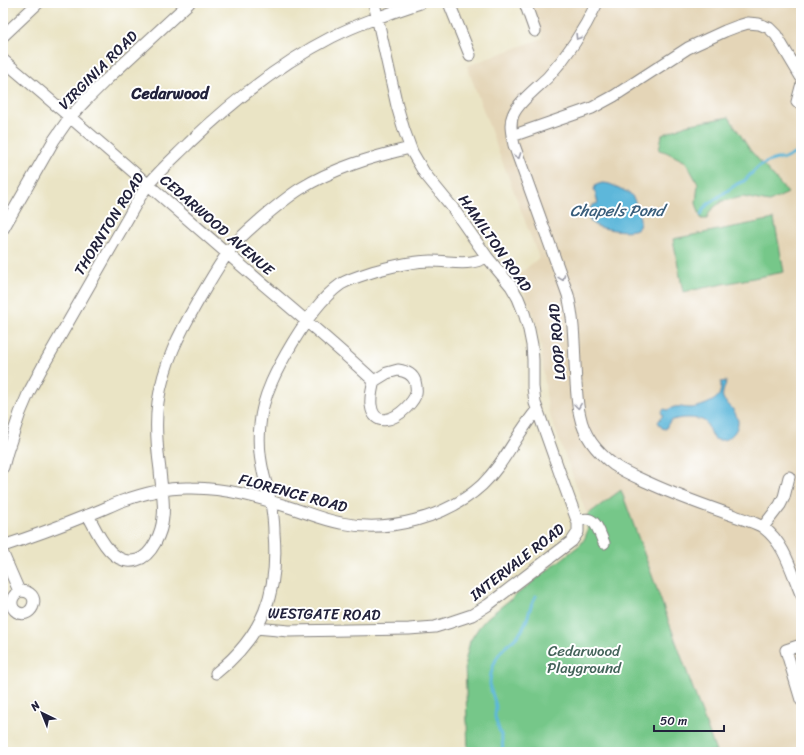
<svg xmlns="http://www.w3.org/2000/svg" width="804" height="755" font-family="Sriracha,sans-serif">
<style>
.built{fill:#e4d5b7}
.green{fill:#76c789;stroke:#4c7462}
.water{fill:#5db7da;stroke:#406c8a}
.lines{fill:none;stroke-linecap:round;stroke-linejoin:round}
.stream{stroke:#5db7da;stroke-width:3}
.minor-casing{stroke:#868380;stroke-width:13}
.minor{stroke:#fff;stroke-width:11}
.oneway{stroke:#9c9ca7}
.labels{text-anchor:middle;stroke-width:4;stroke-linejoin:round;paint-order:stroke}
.street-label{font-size:15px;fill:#22223b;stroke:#fff}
.park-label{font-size:15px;fill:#44645a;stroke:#fff}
.neighbourhood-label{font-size:16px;font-weight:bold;fill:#22223b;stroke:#fff}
.water-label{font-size:16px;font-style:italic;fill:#3a5e7b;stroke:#fff}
</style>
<rect width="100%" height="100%" fill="#fff"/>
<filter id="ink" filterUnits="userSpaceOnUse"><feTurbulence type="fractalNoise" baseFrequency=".025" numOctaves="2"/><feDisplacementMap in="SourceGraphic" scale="8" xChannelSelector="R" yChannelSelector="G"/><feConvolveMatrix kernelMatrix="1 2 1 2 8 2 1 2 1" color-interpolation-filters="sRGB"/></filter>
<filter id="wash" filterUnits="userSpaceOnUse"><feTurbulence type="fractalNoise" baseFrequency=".012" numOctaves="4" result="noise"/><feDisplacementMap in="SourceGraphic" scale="16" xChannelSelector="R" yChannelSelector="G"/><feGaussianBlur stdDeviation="0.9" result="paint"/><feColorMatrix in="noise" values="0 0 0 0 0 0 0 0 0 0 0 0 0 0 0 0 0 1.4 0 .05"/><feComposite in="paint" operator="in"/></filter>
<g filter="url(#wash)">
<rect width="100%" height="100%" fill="#eae4c5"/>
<path class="built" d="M530,3h271v749h-85l-38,-100 -57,-161 -34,24 -39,-105 -9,-78 -21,-57 21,-17 -41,-108 -31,-84 76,-28z"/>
<path class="green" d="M729,117l21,33 38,43 -19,9 -26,-5 -21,4 -12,10 -3,8h-6l-5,-16 2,-19 -12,-22 -20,-10 -7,-2 3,-15 24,-10z
M774,219l10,53 -101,20 -10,-53z
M621,490l95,262h-248l-3,-90 5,-21 9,-14 9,-10 93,-73c7,-9 8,-18 6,-29z"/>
<path class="water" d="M602,183c7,0 10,2 17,5 3,2 8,3 11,6 5,3 9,19 10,25 0,3 0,7 -2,9 -6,6 -39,1 -45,-4 -6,-4 -6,-15 0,-19 0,0 5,-2 5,-2l-4,-14 2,-4z
M726,381c0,5 -5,12 -3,17 1,3 4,5 6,7 4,4 8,10 9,16 1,11 -12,23 -23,18 -7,-4 -5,-14 -11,-18 -6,-4 -27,-4 -33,0 -3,2 -4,5 -5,8l-4,-1 -4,-6 5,-7 -2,-2 3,-4 4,1c9,-6 13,-2 22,-2 8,0 25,-6 29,-13 2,-4 2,-9 2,-13z"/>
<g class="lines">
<path class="stream" d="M701,215l2,-5 4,-5 30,-21 7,-3 15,-15 11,-5 7,-2h7l12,-6
M502,752c3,-15 -5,-23 -7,-36 0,-3 1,-6 1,-9 -1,-8 -6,-16 -6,-24 0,-11 6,-28 15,-36 6,-5 13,-10 17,-17 7,-11 7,-24 14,-34"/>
</g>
</g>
<g filter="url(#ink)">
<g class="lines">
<g class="minor-casing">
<path id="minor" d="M449,3l21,52
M525,3l10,28
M597,3c-13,27 -29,52 -49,74 -10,10 -30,25 -35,38 -4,9 -1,20 1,30l54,150c7,29 6,58 8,88 1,11 1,22 4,33 4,20 18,37 34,49 10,7 22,12 33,17 34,16 70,28 105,40 4,2 8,3 12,6 21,16 27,43 37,66
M3,36l35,-33
M3,60c76,64 150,129 225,194 48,42 99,83 146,127
M797,102l4,-15
M512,136l80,-28 22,-12 74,-48 37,-17 13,-5 10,-3 11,1 10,4 7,7 25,42
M3,229l51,-89 16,-23 16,-17 21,-21 82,-76
M398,370c7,1 14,3 17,11 1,4 2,8 1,12 -1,6 -6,11 -10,15 -11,11 -32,21 -35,-3 -1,-8 1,-16 3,-24l13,-8z
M3,467l4,-15 13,-39 9,-21 14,-26 86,-150c6,-11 12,-22 19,-31 12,-15 27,-28 41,-42 43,-41 90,-79 143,-106 28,-14 58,-24 88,-34
M88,515c9,17 24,53 49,45 15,-4 25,-28 26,-43 2,-15 -2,-31 -3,-47 -3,-22 -5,-46 -2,-68 6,-39 21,-68 40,-101 11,-18 22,-39 35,-55 8,-10 18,-18 27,-26 13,-11 26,-22 40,-31 34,-21 72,-32 110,-41
M578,521c18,-7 20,9 26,22
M763,527l17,-22 4,-8 5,-20
M3,546c28,-9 55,-19 82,-30 13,-4 24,-10 37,-15 22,-8 46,-14 70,-13 36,0 69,10 103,21 15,5 30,11 46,14 47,10 105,-5 141,-38 23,-22 35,-52 55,-75
M3,554l16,37c-4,3 -8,7 -7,13 0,3 2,6 5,8 16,9 27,-22 2,-21
M256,628l33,3 120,-2 26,-2 13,-4 24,-8 16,-10 84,-64 6,-9v-9l-15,-41 -28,-79 -2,-16v-27l-1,-15 -3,-15 -5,-17 -6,-15 -7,-12 -24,-29 -35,-50 -27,-33 -13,-22 -8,-22 -7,-24 -23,-103
M801,645l-15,5 15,50
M216,673c47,-37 63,-81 58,-140 0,-8 -1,-17 -2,-24 -2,-11 -5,-22 -8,-33 -4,-16 -6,-34 -4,-51 2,-29 18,-58 33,-83 13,-21 28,-44 48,-58 10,-6 22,-9 34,-13 18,-5 37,-10 56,-10 21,0 36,6 56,-4"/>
</g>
<use href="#minor" class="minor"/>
</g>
<defs><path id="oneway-chevron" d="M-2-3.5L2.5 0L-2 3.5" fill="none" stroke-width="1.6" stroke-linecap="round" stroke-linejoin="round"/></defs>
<g class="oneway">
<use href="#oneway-chevron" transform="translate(578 37) rotate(122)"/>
<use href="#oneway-chevron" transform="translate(518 156) rotate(70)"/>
<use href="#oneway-chevron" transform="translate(562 278) rotate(70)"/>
<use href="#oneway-chevron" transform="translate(578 406) rotate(82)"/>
</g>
</g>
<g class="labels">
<g class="street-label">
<text transform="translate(98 70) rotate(-45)" y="5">VIRGINIA ROAD</text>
<text transform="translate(109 224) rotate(-58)" y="5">THORNTON ROAD</text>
<text transform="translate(217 225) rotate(41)" y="5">CEDARWOOD AVENUE</text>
<text transform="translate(495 243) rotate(55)" y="5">HAMILTON ROAD</text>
<text transform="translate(557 342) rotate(-95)" y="5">LOOP ROAD</text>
<text transform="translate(293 493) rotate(15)" y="5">FLORENCE ROAD</text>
<text transform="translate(517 562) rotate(-38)" y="5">INTERVALE ROAD</text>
<text transform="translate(324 614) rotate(1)" y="5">WESTGATE ROAD</text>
</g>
<g class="park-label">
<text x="584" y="656">Cedarwood<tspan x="584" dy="17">Playground</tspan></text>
</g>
<g class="neighbourhood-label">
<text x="170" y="99">Cedarwood</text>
</g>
<g class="water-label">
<text x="617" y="216">Chapels Pond</text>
</g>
</g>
<rect width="804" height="755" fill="none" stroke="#fff" stroke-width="16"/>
<g transform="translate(42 713) rotate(317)" stroke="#ffffff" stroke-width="3" paint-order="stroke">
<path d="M0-3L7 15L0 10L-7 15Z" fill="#22223b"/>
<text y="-6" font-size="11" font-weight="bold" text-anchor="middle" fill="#22223b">N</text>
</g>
<path d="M654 725v6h70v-6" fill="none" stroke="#22223b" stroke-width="2"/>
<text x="660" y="725" font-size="12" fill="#22223b" stroke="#ffffff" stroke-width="3" paint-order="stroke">50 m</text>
</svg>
